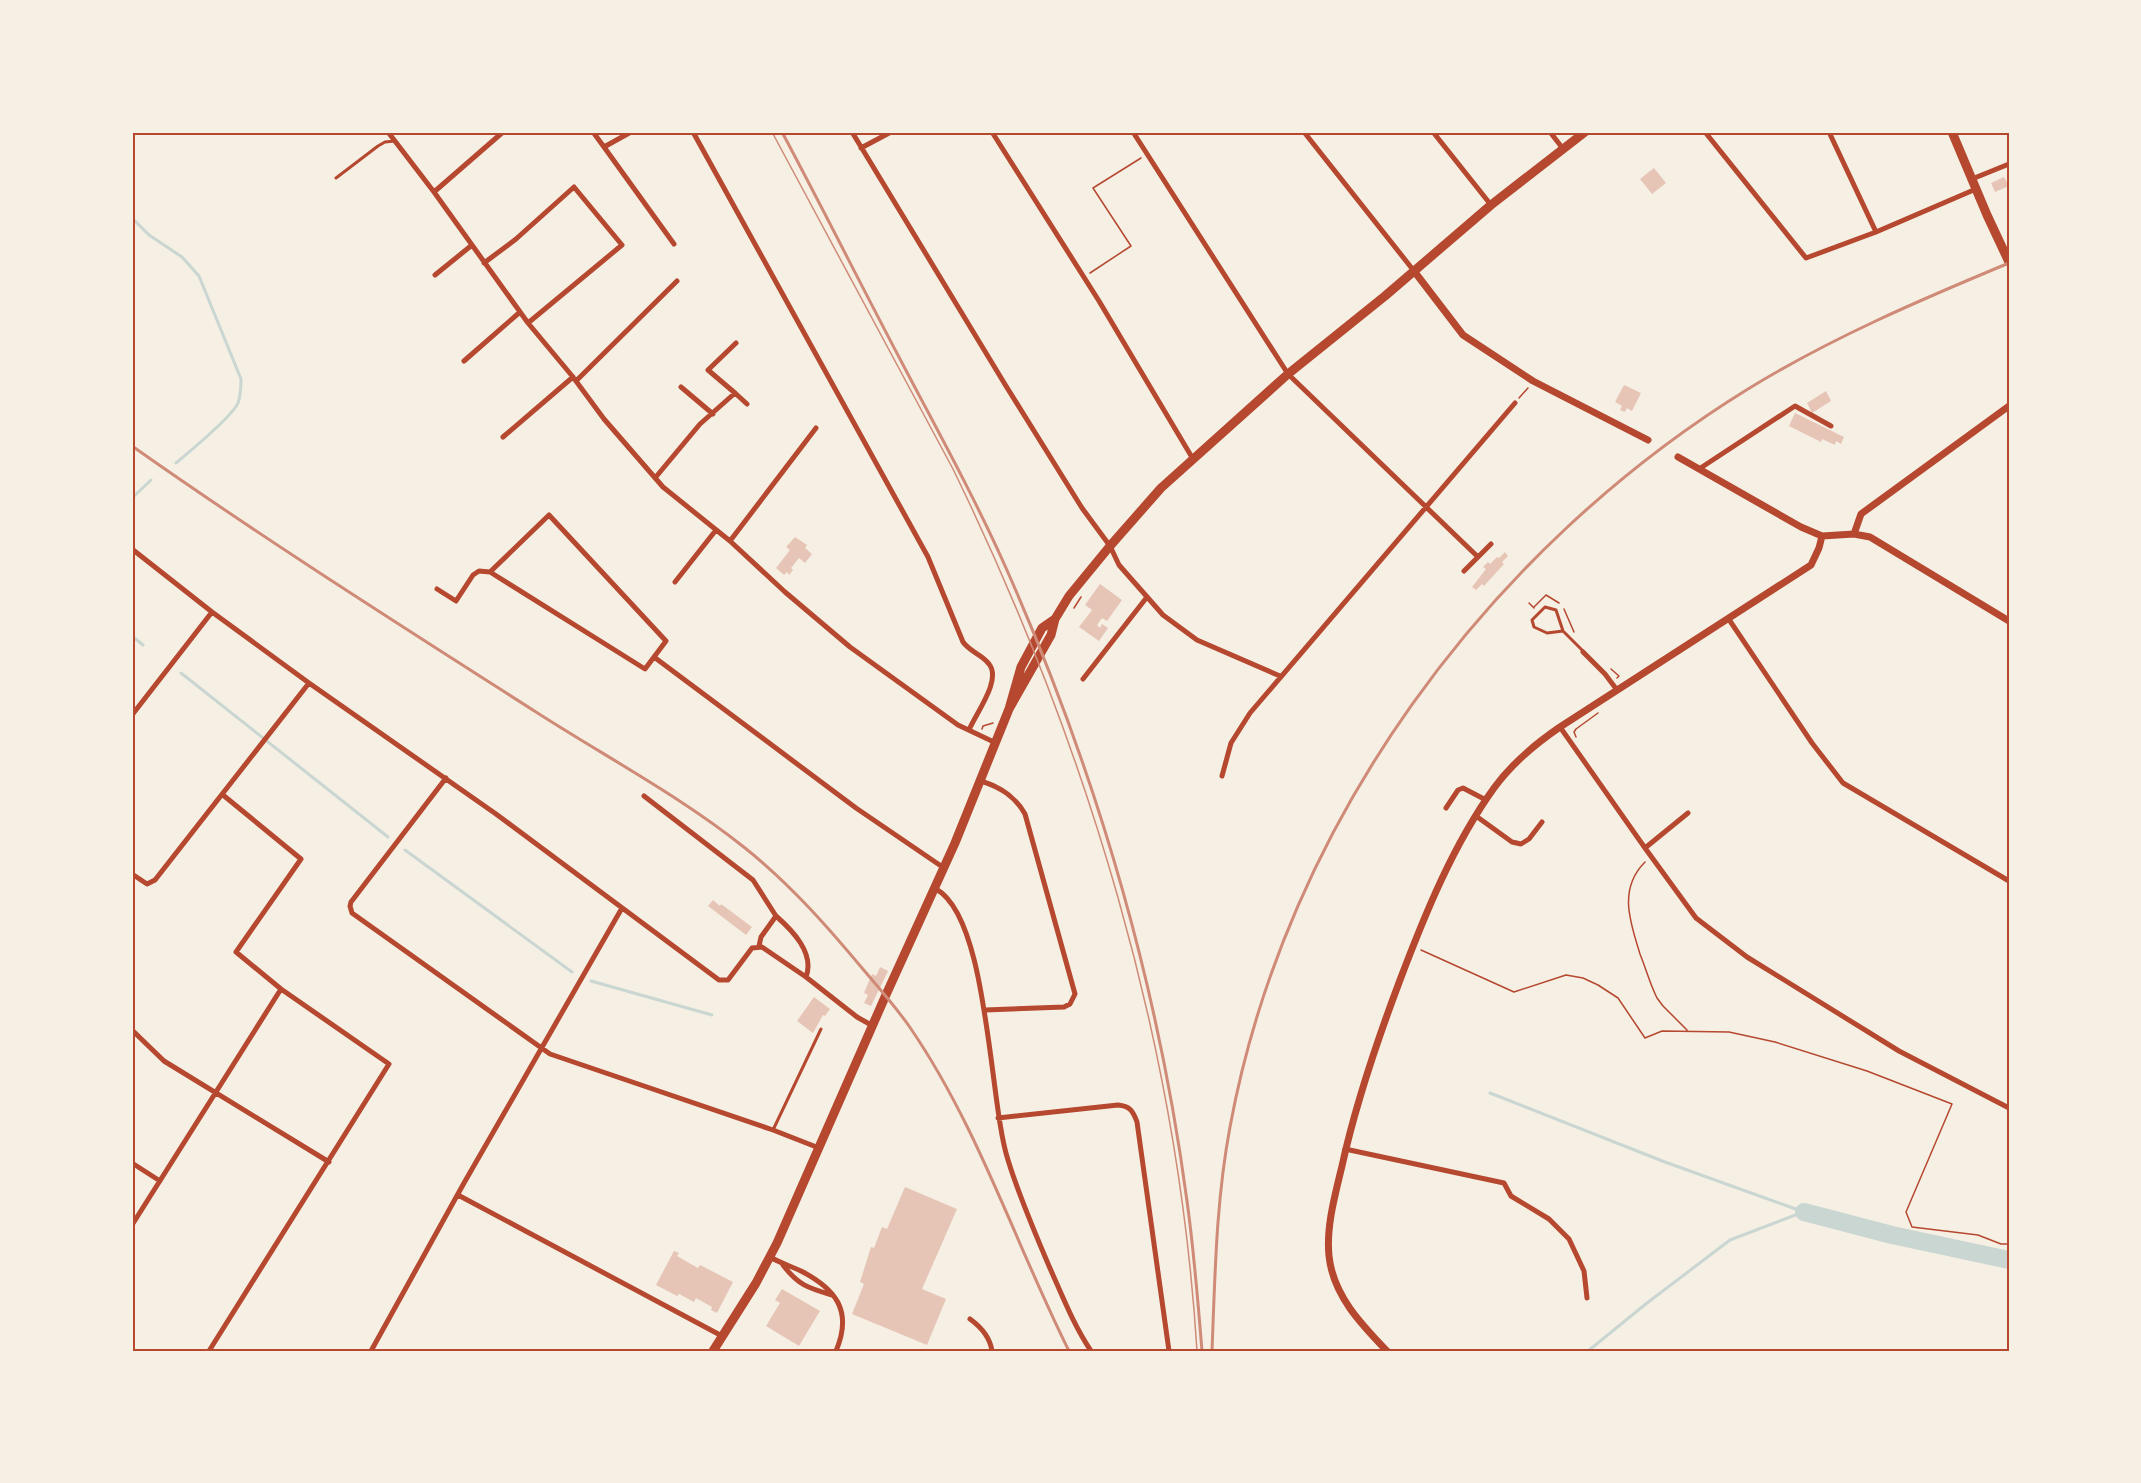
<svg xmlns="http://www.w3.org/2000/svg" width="2141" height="1483" font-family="Signika,sans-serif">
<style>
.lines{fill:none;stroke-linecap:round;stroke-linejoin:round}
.stream{stroke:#c9d6d2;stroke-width:3}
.river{stroke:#c9d6d2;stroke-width:18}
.building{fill:#e6c5b7}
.path{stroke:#b5482f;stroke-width:1.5}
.service{stroke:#b5482f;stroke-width:3}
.minor{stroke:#b5482f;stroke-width:5}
.tertiary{stroke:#b5482f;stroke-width:7}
.primary{stroke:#b5482f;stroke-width:9}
.tram{stroke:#cf8b77;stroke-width:1.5}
.rail{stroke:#cf8b77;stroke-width:3}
.neatline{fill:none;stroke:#b5482f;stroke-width:2}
</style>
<rect width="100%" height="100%" fill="#f6efe4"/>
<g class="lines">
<path class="stream" d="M132,218l17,17 33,22 17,19 42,103c0,8 0,16 -3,24 -5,12 -50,50 -62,60
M132,498l19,-18
M132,636l11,9
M181,673l207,164
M405,850l167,122
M591,981l121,34
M1490,1093l175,69 139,50
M1588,1351l59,-48 83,-63 73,-28"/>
<path class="river" d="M1804,1212l88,23 117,25"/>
</g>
<path class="building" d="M1654,168l12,15 -14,11 -12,-15z
M2004,177l5,9 -14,6 -4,-9z
M1624,385l17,8 -9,18 -5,-3 -2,4 -5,-2 2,-4 -7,-4z
M1826,391l5,10 -19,12 -5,-10z
M1795,413l49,24 -3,7 -5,-3 -1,4 -13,-6 -1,3 -32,-16z
M795,537l12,8 -2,3 7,6 -7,9 -6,-5 -8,10 2,2 -4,5 -2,-3 -3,3 -8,-7 14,-18 -4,-3z
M1505,552l3,4 -6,6 2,2 -20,22 -2,-2 -6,6 -4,-3 14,-18 -3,-2 5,-5 2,2 7,-7 2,1z
M1100,584l22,16 -15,21 -5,-3 -5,7 3,3 2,-4 6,4 -9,13 -20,-14 13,-17 -7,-5z
M713,900l7,6 1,-2 31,23 -6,8 -38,-29z
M880,967l8,4 -17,35 -7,-3 4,-8 -4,-2 8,-19 4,2z
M814,997l16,12 -5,7 -2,-1 -10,18 -16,-12z
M905,1187l52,22 -35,80 24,10 -19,46 -75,-31 12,-30 -4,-2 11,-35 3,1 8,-21 5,2z
M674,1251l5,2 -2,3 21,12 2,-3 33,17 -16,31 -6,-3 1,-3 -16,-9 -2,4 -15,-8 -2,2 -21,-11z
M782,1289l38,22 -21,35 -33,-20 14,-23 -5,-3z"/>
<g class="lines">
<path class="path" d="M1090,273l41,-27 -38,-58 48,-30
M1519,398l9,-10
M1529,603l5,5
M1534,607l12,-12 13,8
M1074,608l7,-11
M1564,609l10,23
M1611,669l8,7 -2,2
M982,729l1,-3 10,-3
M1576,737l-2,-5 2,-3 22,-16
M1645,862c-27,27 -15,60 -5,92 6,15 10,30 17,44l6,8 24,24
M1421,950l93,42 52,-17 17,3 15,7 20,13 27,40 17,-7 67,1 46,10 92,29 85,33 -46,108 6,15 66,8 23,9h8"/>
<path class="service" d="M336,178l42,-32 7,-4 10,-1
M1563,631l-16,2 -13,-6 -2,-7 13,-13 11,3 7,21 20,20
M773,1130l48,-101"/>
<path class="minor" d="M388,132l46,60 94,131 45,54 31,42 59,68 67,54 55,51 65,55 108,78 38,18
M593,132l11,15 27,-15
M693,132l235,425 35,85c7,10 20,13 26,22 13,16 -13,49 -20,66
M852,132l154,254 76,122 28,38 9,19 44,50 34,25 83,36
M992,132l107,169 94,158
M1133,132l155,242 190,183
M1304,132l110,139
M1433,132l58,73
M1550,132l14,18
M1705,132l101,126 70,-26 100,-43
M1829,132l47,100
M604,147l70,97
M861,148l30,-16
M1972,179l37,-15
M434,192l69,-60
M484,263l32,-24 58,-52 48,58 -94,78
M435,275l37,-30
M464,361l56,-49
M576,381l101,-100
M681,387l32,27
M735,393l12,11
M503,437l70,-60
M1699,469l96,-63 36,20
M655,478l45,-54 35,-31 -27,-23 28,-27
M549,515l117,126 -21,28 -155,-97z
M730,541l86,-113
M132,549l80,63 97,71 187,131 223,166h9l24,-32 10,-1 44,30 51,40 16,9
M1464,571l27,-27
M675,582l41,-52
M437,589l19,12 17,-26 6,-4 11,1
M1728,618l84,125 31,40 166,98
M1583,652l22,22 12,16
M654,657l202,151 88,60
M1083,679l64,-82
M132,715l80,-103
M1560,727l85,121 51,70 51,39 152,94 110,57
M1222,776l9,-33 19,-30 265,-310
M446,778l-95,124 -1,4 2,7 198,141 223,76 46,18
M981,781c19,6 34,15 44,33l50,180 -5,10 -6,3 -79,3
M644,796l109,84 23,36
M1446,808l12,-18 5,-2 23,12
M1476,816l36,26 9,2 8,-5 13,-17
M1645,848l43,-35
M132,874l15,10 8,-4 154,-197
M936,889c53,29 53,213 72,271 11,36 26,71 41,106 13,29 24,58 42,85
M759,946l2,-9 15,-21c16,14 39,37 30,61
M132,1030l32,31 165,101
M998,1118l120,-13c12,1 15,6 19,17l32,229
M1345,1149l159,34 7,13 38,23 20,20 15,32 3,27
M132,1163l28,18
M458,1195l264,141
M132,1225l149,-236
M770,1257c10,6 21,9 31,14 35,18 52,40 35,80
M783,1265c15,20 25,23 49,30
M970,1319c11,8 20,18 22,32
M209,1351l180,-287 -108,-75 -45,-37 65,-93 -78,-64
M371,1351l93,-168 158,-275"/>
<path class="tertiary" d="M1414,271l49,64 70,46 115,59
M1678,457l123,70 21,9
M1854,534l7,-20 148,-108
M1387,1351c-26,-27 -54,-56 -58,-95 -3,-29 6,-61 13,-90 14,-64 35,-125 58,-186 25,-66 53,-135 94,-192 19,-26 41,-44 66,-61l251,-162 8,-17 3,-12 32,-2 16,3 139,84"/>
<path class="primary" d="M1952,132l35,83 22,47
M1009,709l42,-74 4,-16 14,-23 41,-50 51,-58 127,-114 97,-78 106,-91 94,-73
M713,1351l43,-68 21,-40 108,-246 70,-154 54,-134 12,-42 21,-39 13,-9"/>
<path class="tram" d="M772,132l181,337c134,275 225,575 244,882"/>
<path class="rail" d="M782,132c40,75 78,151 118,227 36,69 74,137 106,209 89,201 152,416 181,633 7,50 11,100 15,150
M132,446c132,93 268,179 404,266 70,45 144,84 209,136 44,35 81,77 117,120 16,19 33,38 47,58 69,100 106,217 160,325
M1212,1351c3,-75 4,-150 18,-224 56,-304 257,-577 518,-738 83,-51 172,-89 261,-126"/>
</g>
<rect width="2141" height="1483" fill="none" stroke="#f6efe4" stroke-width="267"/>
<rect x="134" y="134" width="1874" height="1216" class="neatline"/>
</svg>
